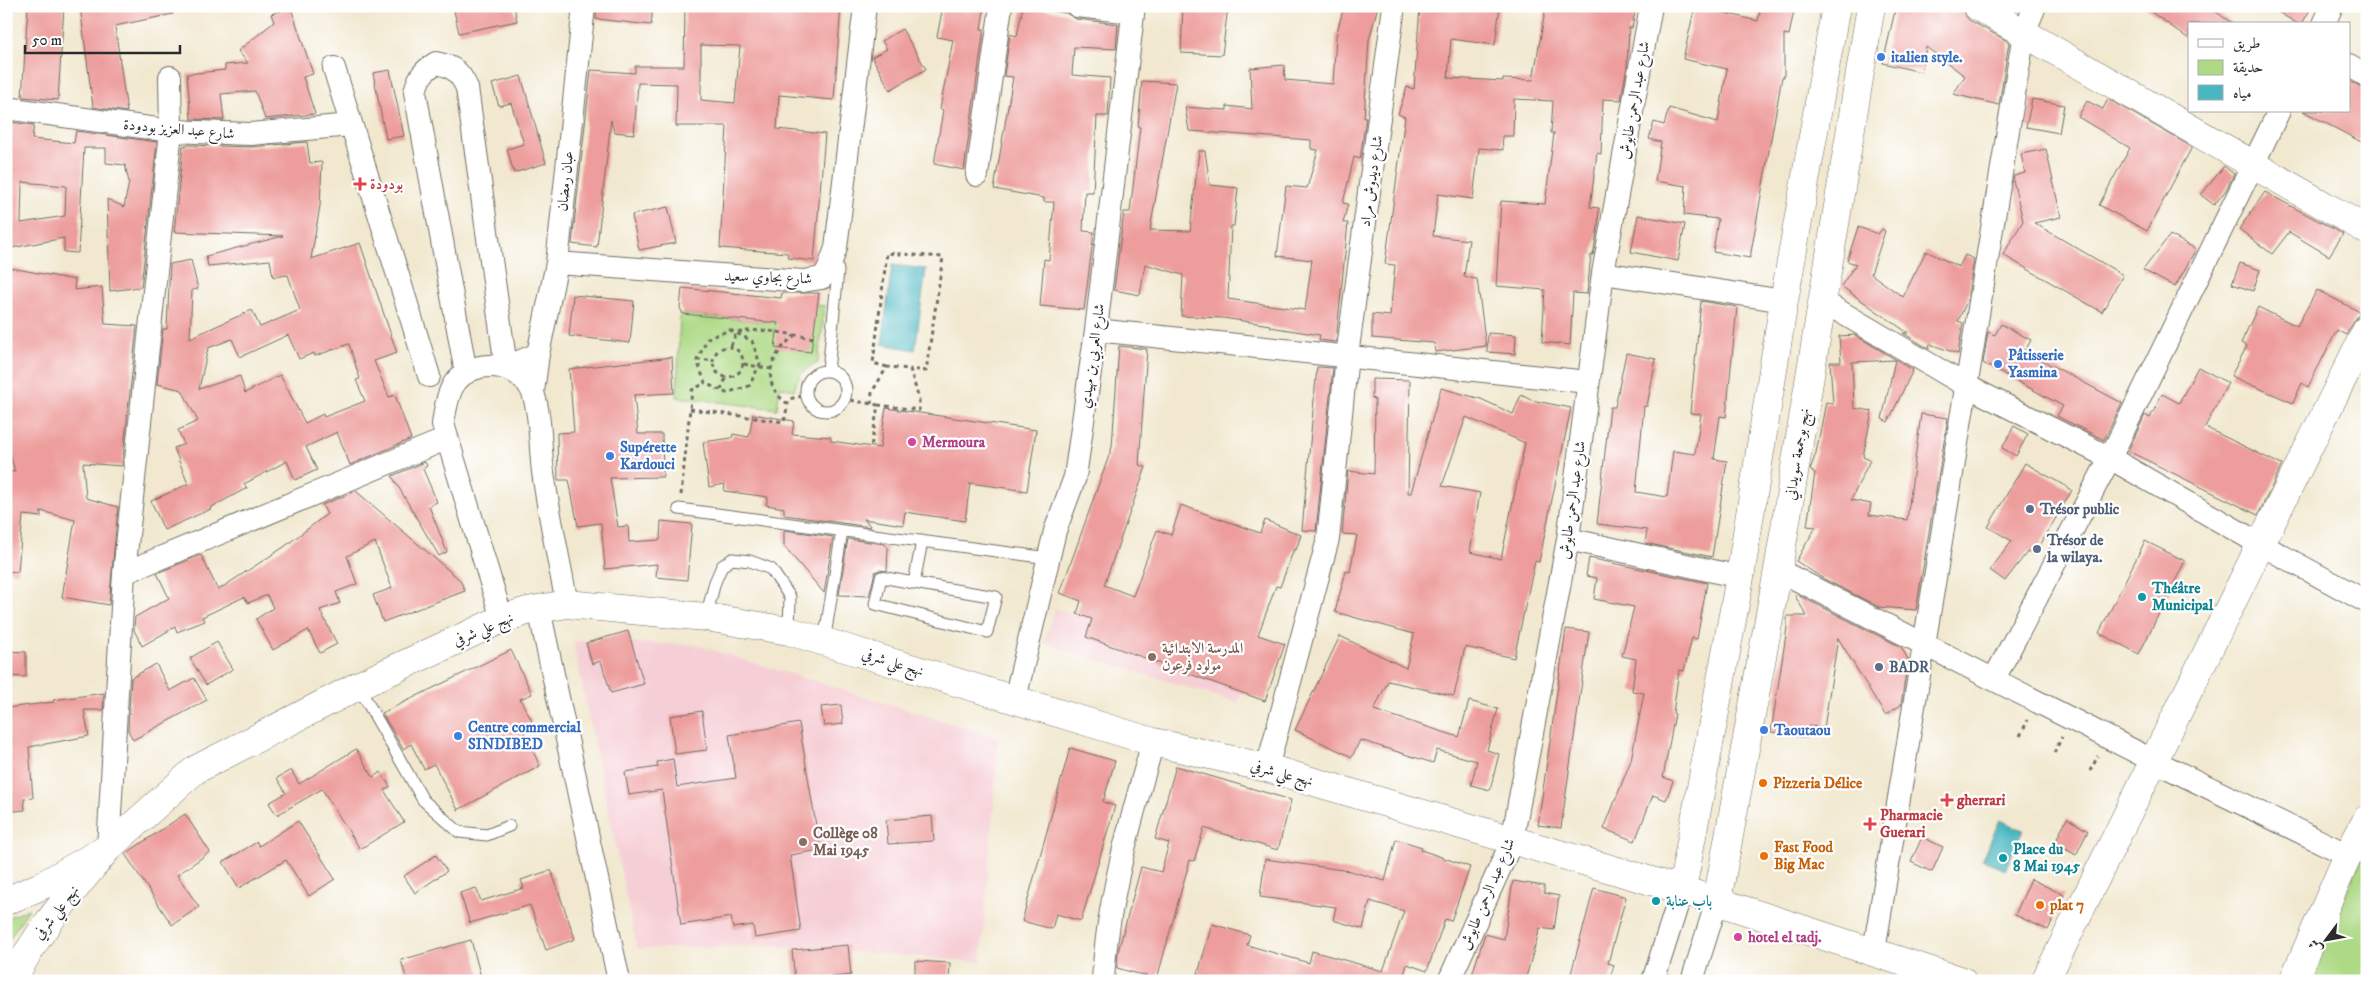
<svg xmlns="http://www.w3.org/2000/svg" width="2373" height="987" font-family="'IM FELL DW Pica',Amiri,serif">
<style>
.built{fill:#f6cfd6}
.green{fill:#aeda86;stroke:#6c8258}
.water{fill:#49b7c1;stroke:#3a7176}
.building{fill:#ed9d9b;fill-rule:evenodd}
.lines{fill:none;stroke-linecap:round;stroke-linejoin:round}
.lane-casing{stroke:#706d64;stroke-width:13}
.street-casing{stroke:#706d64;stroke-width:24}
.secondary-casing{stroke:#706d64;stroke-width:29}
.primary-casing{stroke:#706d64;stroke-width:29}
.path{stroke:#706d64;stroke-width:3;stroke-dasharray:4 4;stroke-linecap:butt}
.lane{stroke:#fff;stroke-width:11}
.street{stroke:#fff;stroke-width:22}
.secondary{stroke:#fff;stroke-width:28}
.primary{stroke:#fff;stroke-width:28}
.shop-dot{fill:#3f7fe0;stroke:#fff;stroke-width:2}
.health-dot{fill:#e0444e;stroke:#fff;stroke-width:2}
.hotel-dot{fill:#d1479c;stroke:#fff;stroke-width:2}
.service-dot{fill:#5c6f8a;stroke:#fff;stroke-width:2}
.culture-dot{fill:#0f9aa8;stroke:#fff;stroke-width:2}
.education-dot{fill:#8d6e63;stroke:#fff;stroke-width:2}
.food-dot{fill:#e8710a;stroke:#fff;stroke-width:2}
.labels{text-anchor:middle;stroke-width:4.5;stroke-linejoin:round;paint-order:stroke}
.shop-label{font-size:15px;font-weight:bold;fill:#366cbe;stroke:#fff;text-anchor:start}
.street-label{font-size:15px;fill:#2b2b2b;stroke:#fff}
.health-label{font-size:15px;font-weight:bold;fill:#be3a42;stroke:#fff;text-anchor:start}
.hotel-label{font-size:15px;font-weight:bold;fill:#b23c85;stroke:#fff;text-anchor:start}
.service-label{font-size:15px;font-weight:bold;fill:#4e5e75;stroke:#fff;text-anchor:start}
.culture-label{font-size:15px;font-weight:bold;fill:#0d838f;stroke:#fff;text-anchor:start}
.education-label{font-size:15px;font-weight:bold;fill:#785e54;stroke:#fff;text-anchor:start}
.food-label{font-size:15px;font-weight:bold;fill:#c56008;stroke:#fff;text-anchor:start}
</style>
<rect width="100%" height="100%" fill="#fff"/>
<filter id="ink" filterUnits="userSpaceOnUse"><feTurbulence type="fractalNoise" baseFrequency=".02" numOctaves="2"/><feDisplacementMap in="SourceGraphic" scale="10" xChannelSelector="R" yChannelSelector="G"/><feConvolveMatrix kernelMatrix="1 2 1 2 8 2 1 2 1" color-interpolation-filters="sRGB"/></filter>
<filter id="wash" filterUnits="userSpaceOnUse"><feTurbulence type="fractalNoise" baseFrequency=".0096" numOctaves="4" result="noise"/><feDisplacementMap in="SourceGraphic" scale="20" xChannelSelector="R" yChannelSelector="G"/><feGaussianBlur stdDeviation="1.12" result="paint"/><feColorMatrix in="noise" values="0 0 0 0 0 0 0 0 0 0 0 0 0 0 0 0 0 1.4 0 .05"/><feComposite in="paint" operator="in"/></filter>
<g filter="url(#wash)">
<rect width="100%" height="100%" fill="#f1e8cf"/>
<path class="built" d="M1055,608l205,64 -17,16 -5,15 -194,-60z
M573,641l123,4 303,93 -18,224 -215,-17 -129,4z"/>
<path class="green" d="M768,300l57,6 -7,57c-14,5 -20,13 -24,27l-14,-3 -3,22 -100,-12 3,-83 85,8z
M2367,851v130h-66z
M29,909l-23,34v-25z"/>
<path class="water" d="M892,265l34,4 -11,81 -33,-6z
M2000,820l23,10 -18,40 -23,-11z"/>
<g id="blocks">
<path class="building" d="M28,6h36l-6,94 -36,-3z
M80,6h92l1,8 -58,12 12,86 -34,-5z
M453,6h61l3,15 -58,12z
M597,6h56l-2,19 -55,-6z
M685,6h156l-7,94 -55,-5 -2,34 48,5 -11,127 -26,-3v-5l-68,-5 7,-122h-51l1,-42 -39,-1 -4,51 -20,-2 -3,-12 -14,127 -25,-3 19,-174 44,3v-7h49zM701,45l39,1 -5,57 -34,-3z
M943,6h26l-1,2 16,3 -3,18h3l-20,141 -30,-6 9,-54 -3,-1 13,-69 -16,-3z
M1023,6l43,7 10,6 42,5 -2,25 -42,-2 -2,28 38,3 -2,38h-11l-4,76h-8l-2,39 11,1 -10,78 -44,-4 4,-47 5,1 5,-58h-10v-4l-50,-9 19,-112 -9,-1 6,-42 7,2z
M1183,6h45l-6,49 -41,-2z
M1344,6h34l-9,34 -5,78h2l-6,41 -6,-2 -11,46 5,1 -5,19h5l-12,119 -17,-2 1,-5 -50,-8v-2l-47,-7 -42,-2 2,-41 -38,-11 -5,31 -26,-5 10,-78h6l10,-85h-2l4,-46 34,2 -26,147 40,1 9,-80h6l5,34 28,3 -4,38h-3l-3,73 77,11 7,-50 -35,-4 9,-70 21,2 11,-38 -7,-1v-9l-122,-9 -4,-24 42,3v-4l25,3 -2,-41 34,-3 1,15 48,4 3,-48z
M1420,6l52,4 1,-4h27l-5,39 -44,-6 -3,39 55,3v-2l30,1 13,-74h90l-4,22h-3l-2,38 -6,34 -18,-1 -2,55 -4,-1 -7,54 9,1 -1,19 -5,28h-2l-4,39 -14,-1 -3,52 -28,-3 3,-52 -49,-4 5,-85 44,3 9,-71h-3l2,-32 -39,-2 -1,37h-11l1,14 -24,-2 -6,51 -35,-5 -5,42 36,4 -5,37 13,2 9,67 -51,6 -1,-9 -62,-5v-24l18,2 5,-51 -10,-1 20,-147 -7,-3 9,-27 7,2z
M1695,6h24l-2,5 41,10 3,-15h34l-6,29 -5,-1v43h-2l-32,181 -37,-6 5,-33 -34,-4 2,-29 -31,-5 6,-39 -12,-3 5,-17 10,3 5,-17 49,14 9,-53 -44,-10z
M1896,6h65l3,8 5,6 40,22 -10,63 -46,-11 12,-18 -39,-29 -5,25 -38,-9z
M2143,6h65l25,18h-44v15z
M2268,6h44l-10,18h-4z
M291,8l22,66 -10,3 12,37 -50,5 -10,-28 -34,3 3,26 -33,-1 -4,-45 38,-4v-5l23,-2 -10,-12 36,-29 -3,-8z
M902,29l24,40 -36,21 -18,-33 15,-8 -5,-8z
M390,70l14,66 -18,3 -13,-66z
M521,76l25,87 -32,10 -7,-24 17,-5 -13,-41 -12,3 -7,-22z
M2349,81l18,8v56l-64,-34h46z
M2032,99l32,6 -5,28 -33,-6z
M2108,99l84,48 -45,84 -48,-26 31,-57 -52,-31 9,-16 16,8z
M9,122l25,3 -2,14 42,4 2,-12 81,11 -16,145 -31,4 -3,-92 17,8 5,-25 -4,-17 -19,-2v-15h-22l-6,105 -14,-1v-14l-58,11v-99zM22,182l44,4 -1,30 -44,7z
M307,142l3,21 12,-1 -2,44 -9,53 49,-16 37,110 -23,8 15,36 6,-2 16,44 -61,26 -13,-33 -31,15 11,23 -22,10 -8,-19 -43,23 3,4 -37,20 1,1 -47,21 -13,-29 37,-17 -14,-36 10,-4 -6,-14 20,-9 -16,-31 -25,-6 6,-55h4l3,-65 21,-4 7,29 -6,1 -2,48 62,-28 8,17 40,-17 -12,-35 -15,2 -3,-17 -62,6 -2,-10 77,-20 -109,-4 9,-86 5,-1 63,2zM288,335l11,24 15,-6 1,3 34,-12 11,35 -4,1 9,21 -41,16 -1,-3 -18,9 -25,-48 -35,18 -5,-17 -41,13 9,-41 24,-9 8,18z
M2046,149l15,68 -27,6 89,52 -21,37 -99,-57 20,-34 -10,-41 1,-4 11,-3 -4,-19z
M2224,166l10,8 -8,16 -12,15 -13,-10z
M2265,192l78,42 -14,22 -40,-24 -17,22 -33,-25z
M668,207l8,36 -37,7 -7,-35z
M1638,215l47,9 -7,37 -47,-9z
M1858,227l20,7 4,-5 3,2 -14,43 32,23 23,-46 33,16 6,-12 9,4 -7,42 -9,20 5,2 -5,31 -28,-10 -1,5 -26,-16h5l-67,-47 15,-22 -9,-3z
M2170,235l26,14 -21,38 -32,-17z
M2240,263l20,7 -7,21 -21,-7z
M6,267l69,13 -1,10 28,-3 3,37 32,2 -15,140 -39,-3 3,35 32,9 -9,98 -47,-8 13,-77 -34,-9v6l-18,-2 -5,57 -12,-1v-100l9,1 -9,-33z
M682,288l99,10 1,-5h37l-8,59 -36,-4 3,-25 -95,-9 -3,-6z
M2317,290l43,22 -14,23 -9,-5 -29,57 -6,-4 -9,20 -62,-27 16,-30 -6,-3 17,-36 39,19z
M573,295l61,6 -4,42 -61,-7z
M1701,301l36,6 -11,110 -6,-1 -6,43 13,2 -15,96 -67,-14 2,-13 -50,-6 13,-117h5l11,-54 30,6 -9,47h-3l-8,86 31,5 6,-46 22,3 6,-40 -11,-1z
M2001,324l30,16 -6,11 97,52 -18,37 -47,-24 6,-10 -80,-43 5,-31 7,3z
M1488,333l28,2 -1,19 -28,-2z
M1855,335l58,35 -25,52 -6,-3 13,-59 -43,2 2,46 18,3 -9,46 7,3 -19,40 20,4 -2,11 38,5 14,-106 27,4 -32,192 -37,-3 -55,-28 -28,-18 20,-34 -9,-1 8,-53 -5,-3 6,-17 10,-51 7,2 -3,-42h11l-2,-26z
M1119,346l28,3 -8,116 7,2 -42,118 29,11 24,-66 14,5 10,-30 79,28 5,-13 36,15 -5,15 -2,-1 -14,38 -4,-1 -18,49 27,9 -20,57 -179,-64 6,-18 -15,-5 4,-13 -21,-8 52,-146z
M672,357l2,36 -40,2 4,39h24l1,43 -53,1 8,49 10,-1 1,16 31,-2 1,-19 31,3 -5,56 -31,-3 1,-13 -52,5 -4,-46 -23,3 -9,-46h-11l-1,-47 17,-1 -5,-63z
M1317,367l16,1 -17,163 -14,-1z
M2198,367l30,16 -23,44 77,38 -24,50 -130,-64 17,-36 5,3 12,-24 17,9z
M1372,379l38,1 -2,113h3l30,-105 40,11 32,15 8,-19 10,5 40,8 -32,154 -4,-1 -21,97 -49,-11 -11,49 -66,-15 -14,29 85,27 10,-36 29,8 -11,41 12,4 -9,36 -19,-5 6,-24 -40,-11 -4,13 -73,-23 -8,17 -57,-27 45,-94 66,32 8,-34 -79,-22 11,-41 4,1 7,-37 -15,-1 6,-63 26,3 1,-75 -3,-1zM1466,417l59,26 -24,116 -31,-7 10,-59 -38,-7z
M886,408l150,22 -9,61 -57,-8 -5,38 -60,-9 -2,13 -39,-6 7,8 -87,-12v-7l-18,-3 2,-8 -44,-6 1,-7 -16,3 -6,-45 29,-4 1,-4 16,3 4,-23 41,7 -2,13 39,3v4l49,7z
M2014,426l14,8 -12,22 -14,-8z
M425,462l2,4 -4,3 14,33 -8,4 18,46 -8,4 -47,-80z
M2025,463l47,27 -37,64 -7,-3 -23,30 -15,-11 22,-29 -24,-14z
M356,491l104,89 5,11 -82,31 -10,-27 19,-7 -17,-46 -28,14 10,28 -21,8 4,11 -20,7 17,34 -17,9 -12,-23 -35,20 -17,-31 17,-11 -6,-13 -19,8 -4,-6 -42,20 3,4 -28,11 -2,-5 -33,19 -8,-16 1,-13 34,-19 -12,-25 44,-18 17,35 66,-43 43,-33 -5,-9z
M784,530l49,7 -9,56 -40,-47z
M848,539l37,5 3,4 -1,23 -8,-1 -4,2 -6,24 -30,-1z
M2145,541l40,20 -46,93 -40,-21z
M1589,558l118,25 -10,56 -5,-1 -8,33 -5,-1 -6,43 2,1 -12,63 10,4 -7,19 -13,-5 -18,46 -31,-12 27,-69 13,-67 -12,-2 4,-32 -14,-3 12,-49 -40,-8 3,-21 -11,-2z
M1798,595l103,52 7,12 -7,46 -16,10 -47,-77 -14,90 -15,-2 -2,12 -36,-6 16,-104v-12h20l-12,-20z
M1566,629l23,3 -28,196 -23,-3z
M628,631l16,53 -33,9 -10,-32 -9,3 -6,-21z
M217,642l16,27 -27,16 -16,-27z
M511,650l21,44 -12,5 12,22 -10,7 18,38 -82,44 -24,-46 -10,5 -13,-25 -8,5 -21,-36z
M6,651l20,1v25l-20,-1z
M156,664l14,27 24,-13 13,22 -74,40 -5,-10 3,-52z
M104,693l-1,17h-19l5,26 -60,11 4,51 -9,1 1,11 -19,2v-104l48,-6 -1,-2z
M841,705l2,19 -19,2 -3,-19z
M702,711l5,39 -32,4 -5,-38z
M799,723l21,127 -30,5 11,76 -46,7 -2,-13 -20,3 -2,-11 -50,8 -19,-135 -33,5 -4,-23 33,-5 -1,-5 16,-3 4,28 59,-9 -7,-43z
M1070,748l45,13 -12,41 12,4 -34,115 -25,-7 -4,15 -30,-8z
M356,749l17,28 8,-5 9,15 -6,3 20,32 -44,27 -38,-60 -45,26 -8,-12 17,-10 -9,-15 14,-8 8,14z
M1176,766l115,34 -13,50 -74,-22 -10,33 -4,-1 -7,24 -26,95 -40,-11 1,-16 23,-85 20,5 8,-29 -14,-4z
M185,814l25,38 -33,23 22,32 -27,18 -47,-71z
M932,816l2,25 -46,3 -2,-24z
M2067,818l21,13 -12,24 -21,-12z
M298,821l37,58 -26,17 -23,-36 -47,28 -16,-26 34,-20 2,4z
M1922,837l21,10 -11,25 -21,-10z
M1396,839l26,8 -1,3 49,17 -19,54 -6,-2 -18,52 -20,-7 -5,17h-192l-13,-4 15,-53 38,11 -3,10 62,18 3,-12 71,20 21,-60 -34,-10 -7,28 -30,-9 3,-13 -76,-10 5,-38 85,12 35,10z
M436,855l11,16 -32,22 -11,-17z
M551,870l24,69 -29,11 -16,-45 -60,18 -10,-30 16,-5 5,13 43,-13 -3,-8z
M2031,879l33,16 -16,35 -33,-15z
M1513,881l31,5v7l15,3 -5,34 -14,-2 -15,53h-55l15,-47 19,5z
M1594,888l32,9 -18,66 6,2 -5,16h-40z
M471,940l11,41h-75l-6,-21z
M848,945l3,30 -56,6 -3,-31z
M915,961l35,2 -1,18h-34z"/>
</g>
</g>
<g filter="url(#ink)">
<use href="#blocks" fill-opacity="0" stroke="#706d64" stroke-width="1"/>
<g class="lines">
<g class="lane-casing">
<path id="lane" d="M828,371l10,-100 -2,-10
M806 391a20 20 0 1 1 40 0a20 20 0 1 1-40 0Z
M679,509l370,49
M914,583l82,14 -9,35 -112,-28 6,-27 33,6 8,-42
M706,617l9,-35 7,-16 10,-7 18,2 21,8 19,28 -1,34
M824,642l18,-111
M358,686l65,114 36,32 28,3 22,-9"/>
</g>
<g class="street-casing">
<path id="street" d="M1077,6l56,6
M2324,24l8,-18
M2349,65l18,11
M334,68l95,308
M6,108l165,23 79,3 101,-9
M977,175l24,-169
M557,263l246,18 19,-3 6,-8 8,-22 29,-242
M1603,273l181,28
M1822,301l143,84 145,73 150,86 107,58
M1096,330l492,52
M538,354l19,-91 27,-257
M466,373l-51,-281c3,-14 8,-21 21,-29 17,3 24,9 31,25l39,279 32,-13 -5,38
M1568,539l172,38
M1778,570l376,191 194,94
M124,573l322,-134
M539,609l80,372
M502,619l-59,-195c2,-13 4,-29 11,-40 19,-28 67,-22 79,9 8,22 7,55 10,79 6,44 16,88 24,132
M1994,679l116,-221 169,-347
M1015,699l40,-168 20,-54 21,-147 38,-324
M1267,768l61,-229 19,-183 47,-350
M108,848l16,-275 47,-442 -1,-54
M1874,951l150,-918 11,-27
M1103,981c4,-81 28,-161 50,-239
M1449,981l63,-140 56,-302 35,-266 48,-267
M1653,981l29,-91
M1692,981l25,-80"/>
</g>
<g class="secondary-casing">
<path id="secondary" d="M1977,6l390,224
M2045,981l322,-652
M2293,981l55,-126 19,-36"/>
</g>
<g class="primary-casing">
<path id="primary" d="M108,848l87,-78 163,-84 144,-67 25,-8 40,-7 139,13 83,14 364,111 114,26 415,122 280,91
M1682,890l58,-313 44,-276 52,-295
M6,901l35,-15 67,-38c-35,43 -71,83 -96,133
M1717,901l61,-331 93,-564"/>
</g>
<path class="path" d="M730,330l22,11 8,23 -11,22 -23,7 -21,-10 -8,-23 11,-22z
M731,346l5,-13c25,-7 53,2 79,5
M713 362a15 15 0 1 1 30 0a15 15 0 1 1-30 0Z
M697,360h16
M744,364l27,5
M887,367l-14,-4 14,-110 56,4 -17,114 -16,-2
M721,390l5,-12
M843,399l35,6 -7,42
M788,404c-30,-21 -17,-49 6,-68
M871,404l1,-12 15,-25 23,2 9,30v11l-41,-5
M690,409l94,13 5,-23 18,-4
M681,495l11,-105 13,-7
M2020,736l8,-16
M2054,753l8,-16
M2090,771l8,-15"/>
<use href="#lane" class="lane"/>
<use href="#street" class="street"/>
<use href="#secondary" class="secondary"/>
<use href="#primary" class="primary"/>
</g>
</g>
<g class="shop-dot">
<circle cx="1881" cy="57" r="5"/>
<circle cx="1998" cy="364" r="5"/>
<circle cx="610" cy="456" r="5"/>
<circle cx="1764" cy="730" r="5"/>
<circle cx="458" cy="736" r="5"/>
</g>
<g class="health-dot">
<path d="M357.5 176.5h5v5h5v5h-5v5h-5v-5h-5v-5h5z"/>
<path d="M1944.5 792.5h5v5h5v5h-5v5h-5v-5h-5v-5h5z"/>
<path d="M1867.5 816.5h5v5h5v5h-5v5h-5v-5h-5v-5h5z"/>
</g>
<g class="hotel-dot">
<circle cx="912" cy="442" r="5"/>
<circle cx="1738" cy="937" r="5"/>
</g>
<g class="service-dot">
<circle cx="2030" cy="509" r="5"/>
<circle cx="2037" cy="549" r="5"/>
<circle cx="1879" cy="667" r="5"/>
</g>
<g class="culture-dot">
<circle cx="2142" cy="597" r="5"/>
<circle cx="2003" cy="858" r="5"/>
<circle cx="1656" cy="901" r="5"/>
</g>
<g class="education-dot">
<circle cx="1152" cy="657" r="5"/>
<circle cx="803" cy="842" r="5"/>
</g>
<g class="food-dot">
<circle cx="1763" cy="783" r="5"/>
<circle cx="1764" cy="856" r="5"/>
<circle cx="2040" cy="905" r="5"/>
</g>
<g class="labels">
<g class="shop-label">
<text x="1891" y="62">italien style.</text>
<text x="2008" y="360">Pâtisserie<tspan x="2008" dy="17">Yasmina</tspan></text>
<text x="620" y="452">Supérette<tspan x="620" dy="17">Kardouci</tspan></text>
<text x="468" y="732">Centre commercial<tspan x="468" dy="17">SINDIBED</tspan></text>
<text x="1774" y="735">Taoutaou</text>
</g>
<g class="street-label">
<text transform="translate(1634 100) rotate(-80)" y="5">شارع عبد الرحمن طابوش</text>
<text transform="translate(179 129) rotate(5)" y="5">شارع عبد العزيز بودودة</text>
<text transform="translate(565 181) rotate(-84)" y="5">عبان رمضان</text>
<text transform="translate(1371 181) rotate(-82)" y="5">شارع ديدوش مراد</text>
<text transform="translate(768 277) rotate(2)" y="5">شارع بجاوي سعيد</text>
<text transform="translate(1092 356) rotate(-82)" y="5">شارع العربي بن مهيدي</text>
<text transform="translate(1797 454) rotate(-81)" y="5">نهج بوجمعة سويداني</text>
<text transform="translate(1572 500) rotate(-82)" y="5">شارع عبد الرحمن طابوش</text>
<text transform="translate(483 629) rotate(-23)" y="5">نهج علي شرفي</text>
<text transform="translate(893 662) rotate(17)" y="5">نهج علي شرفي</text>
<text transform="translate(1282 773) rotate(15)" y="5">نهج علي شرفي</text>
<text transform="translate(1487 894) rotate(-67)" y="5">شارع عبد الرحمن طابوش</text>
<text transform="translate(56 912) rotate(-52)" y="5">نهج علي شرفي</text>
</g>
<g class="health-label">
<text x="370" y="189">بودودة</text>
<text x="1957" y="805">gherrari</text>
<text x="1880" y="820">Pharmacie<tspan x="1880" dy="17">Guerari</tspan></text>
</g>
<g class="hotel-label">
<text x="922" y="447">Mermoura</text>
<text x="1748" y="942">hotel el tadj.</text>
</g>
<g class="service-label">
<text x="2040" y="514">Trésor public</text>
<text x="2047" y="545">Trésor de<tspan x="2047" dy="17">la wilaya.</tspan></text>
<text x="1889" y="672">BADR</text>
</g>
<g class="culture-label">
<text x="2152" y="593">Théâtre<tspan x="2152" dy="17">Municipal</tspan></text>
<text x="2013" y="854">Place du<tspan x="2013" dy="17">8 Mai 1945</tspan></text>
<text x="1666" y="906">باب عنابة</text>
</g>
<g class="education-label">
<text x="1162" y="653">المدرسة الابتدائية<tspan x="1162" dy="17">مولود فرعون</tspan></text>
<text x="813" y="838">Collège 08<tspan x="813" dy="17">Mai 1945</tspan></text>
</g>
<g class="food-label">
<text x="1773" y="788">Pizzeria Délice</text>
<text x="1774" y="852">Fast Food<tspan x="1774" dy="17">Big Mac</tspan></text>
<text x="2050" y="910">plat 7</text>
</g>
</g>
<rect width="2373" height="987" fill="none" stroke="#fff" stroke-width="25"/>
<rect x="2188" y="22" width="162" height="90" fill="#ffffff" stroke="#aaaaaa"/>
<rect x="2198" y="39" width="25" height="8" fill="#ffffff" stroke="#aaaaaa"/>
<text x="2233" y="48" font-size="15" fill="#2b2b2b">طريق</text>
<rect x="2198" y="60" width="25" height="15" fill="#aeda86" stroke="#aaaaaa"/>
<text x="2233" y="72" font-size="15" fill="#2b2b2b">حديقة</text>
<rect x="2198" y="85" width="25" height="15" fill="#49b7c1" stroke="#aaaaaa"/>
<text x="2233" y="98" font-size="15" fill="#2b2b2b">مياه</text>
<g transform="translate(2326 940) rotate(238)" stroke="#ffffff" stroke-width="4" paint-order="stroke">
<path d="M0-4L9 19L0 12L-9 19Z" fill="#2b2b2b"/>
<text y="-8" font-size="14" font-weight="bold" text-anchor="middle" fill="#2b2b2b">ش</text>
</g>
<path d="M25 45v8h155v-8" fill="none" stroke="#2b2b2b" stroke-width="2.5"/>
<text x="32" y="45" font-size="15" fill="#2b2b2b" stroke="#ffffff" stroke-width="4" paint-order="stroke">50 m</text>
</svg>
